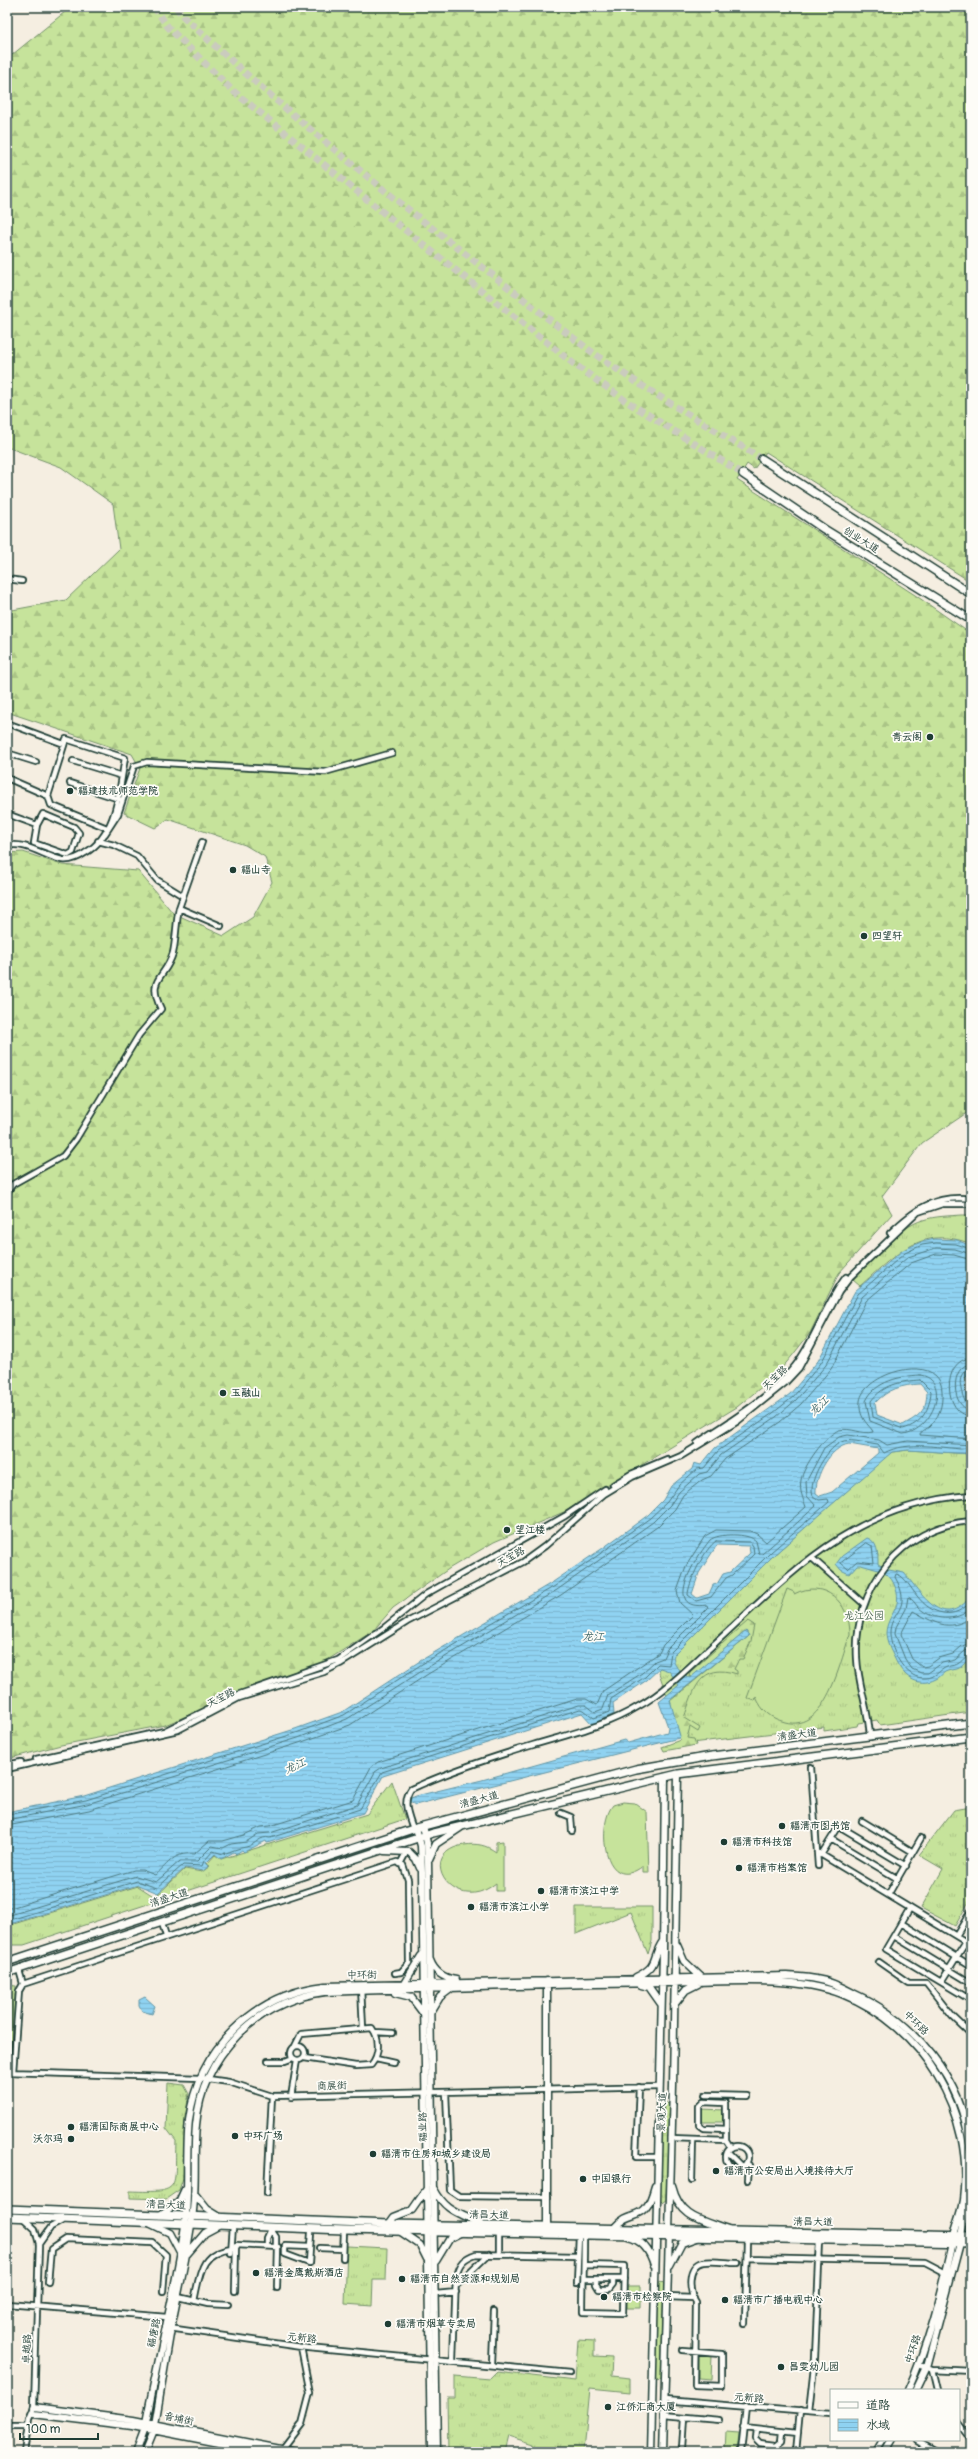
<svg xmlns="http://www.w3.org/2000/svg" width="978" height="2459" viewBox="0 0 978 2459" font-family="Pangolin,'LXGW WenKai TC',sans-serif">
	<defs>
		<pattern id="grass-tufts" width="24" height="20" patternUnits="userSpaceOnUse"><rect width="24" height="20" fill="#c6e39b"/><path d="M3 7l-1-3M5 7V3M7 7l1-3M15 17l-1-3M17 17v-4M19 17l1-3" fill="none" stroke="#aac486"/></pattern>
		<pattern id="forest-firs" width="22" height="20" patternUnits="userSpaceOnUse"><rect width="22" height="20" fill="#c6e39b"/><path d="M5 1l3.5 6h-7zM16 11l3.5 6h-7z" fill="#aac486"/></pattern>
		<pattern id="water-rules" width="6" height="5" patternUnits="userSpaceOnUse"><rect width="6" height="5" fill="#8fd2f1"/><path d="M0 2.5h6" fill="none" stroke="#7bb5cf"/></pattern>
	</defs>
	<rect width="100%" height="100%" fill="#f5eee1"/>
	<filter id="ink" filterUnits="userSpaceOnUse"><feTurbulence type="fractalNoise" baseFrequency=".025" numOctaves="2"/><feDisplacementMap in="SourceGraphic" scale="8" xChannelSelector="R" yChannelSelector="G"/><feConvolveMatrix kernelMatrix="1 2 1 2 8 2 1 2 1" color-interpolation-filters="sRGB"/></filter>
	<g filter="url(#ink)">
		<!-- grass -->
		<path fill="url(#grass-tufts)" stroke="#729068" d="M962 1215H971V1244C922 1224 894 1256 860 1286L853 1280C871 1261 898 1227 923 1220 935 1216 949 1216 962 1215Z
			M908 1450 971 1454V1712L880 1725 877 1720 858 1723 857 1726 824 1731V1727L683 1744 658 1670 774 1555 884 1458 892 1452Z
			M392 1781 405 1819 24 1945H7V1926L138 1886 155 1897 185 1869 202 1872 210 1866 207 1864 215 1855 221 1859 367 1814Z
			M971 1807V1898L955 1926 921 1908 943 1869 919 1855 954 1810Z
			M576 1907H652V1941L648 1954 631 1912 576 1934Z
			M7 1985 16 1986 10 2065H7Z
			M168 2083 184 2085 189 2094 185 2118 183 2178 179 2190 166 2199 130 2198V2191C183 2193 174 2190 176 2141L166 2128Z
			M666 2102 669 2105 666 2200 663 2202 660 2199 663 2104Z
			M347 2246 387 2248 386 2280H373L372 2306 345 2304Z
			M661 2281 664 2284 661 2378 658 2381 656 2378 658 2283Z
			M578 2340 594 2341V2356L612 2357 611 2376 630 2378V2392L590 2388 584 2452H545L532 2449 533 2444 508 2436 504 2452H448L447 2398H455V2376L490 2379 497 2372 575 2381Z"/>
		<!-- forest -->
		<path fill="url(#forest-firs)" stroke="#729068" d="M71 7H971V582L766 452 754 469 747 464 737 480 915 595 971 634V1110L922 1143 882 1196 892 1214 839 1273 810 1333 792 1356 775 1376 737 1407 566 1511 494 1542 450 1568 393 1608 373 1631 318 1666 282 1676 165 1725 61 1745 7 1759V853L23 852 62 865 138 871 173 913 224 936 253 917 272 882 265 857 245 845 168 819 155 828 124 813 140 768 132 754 7 712V611L66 600 119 549 113 504 61 467 7 447V59Z
			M748 1621 754 1625 751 1641 743 1659H739L734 1669 737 1671V1674C700 1662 694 1689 684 1718L700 1728 698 1732 690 1727 687 1738 694 1739 696 1745 664 1751 662 1747 680 1740 670 1701 749 1636 746 1631 695 1676 689 1677 690 1672Z"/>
		<!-- pitch -->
		<path fill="#c6e39b" stroke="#729068" d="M787 1589 794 1592V1594C825 1578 850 1603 850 1634 840 1662 826 1733 785 1722 770 1718 762 1711 756 1697L755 1701 747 1698Z
			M623 1802 635 1803 647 1812 649 1873H643V1866C604 1896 596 1825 613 1805Z
			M503 1841V1891H496V1883C454 1918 413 1853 464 1845 477 1843 486 1845 496 1852V1842Z
			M701 2109 725 2110V2122H701Z
			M627 2286H641V2308H627Z
			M699 2355H712L711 2380 699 2379Z
			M726 2432 739 2433 737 2452H725Z"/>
		<!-- water -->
		<path fill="url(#water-rules)" stroke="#6296a5" fill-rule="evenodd" d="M935 1239 957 1240 971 1246V1372L965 1378V1391L971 1405V1454L908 1450 892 1452 774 1555 674 1655C671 1665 683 1675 690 1678L746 1631 749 1636 670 1700 680 1736 679 1738 415 1805 410 1802 411 1798 416 1796 482 1780 624 1740 628 1743 667 1732 668 1727 659 1702 679 1685 669 1671 660 1668 647 1680 613 1703 614 1714 592 1724 582 1713 383 1776 363 1813 267 1843 266 1841 244 1852 242 1850 236 1854 234 1852 221 1859 215 1854 206 1863 209 1866 203 1871 185 1868 158 1893 138 1885 7 1925V1812L84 1796 295 1729 342 1712 420 1661 553 1582 603 1548 648 1515 663 1500 671 1486 692 1469 694 1463 701 1465 715 1448 790 1394 818 1361 855 1291 903 1250 921 1242ZM920 1384 927 1392C926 1412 920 1415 903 1425L877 1415 875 1403C888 1389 902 1385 920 1384ZM849 1444 878 1449V1453L832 1492 820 1496 816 1493C815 1476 830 1447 849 1444ZM717 1545 749 1546 750 1553 730 1572 723 1574 717 1584 713 1585 709 1594 697 1598 692 1594 699 1573Z
			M867 1538C878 1541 878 1554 878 1564L889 1570 904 1573C921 1592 942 1633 971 1596V1657C966 1661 963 1667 957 1669 953 1670 949 1670 945 1672 942 1674 939 1678 936 1679 917 1689 902 1675 895 1659 891 1651 886 1642 886 1633 887 1613 905 1608 894 1584 889 1571 874 1569 861 1565H857L849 1574 841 1570 836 1564 842 1556Z
			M145 1997 155 2006 152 2014 142 2011 139 2005V2000Z"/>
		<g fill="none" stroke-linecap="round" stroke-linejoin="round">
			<!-- shore -->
			<path stroke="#4c7980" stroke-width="1" d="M971 1358C941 1359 943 1415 971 1416
				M971 1364C949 1365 951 1409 971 1410
				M971 1369C954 1371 961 1394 966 1403L971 1405
				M920 1375C952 1379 933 1431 903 1434L870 1421 866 1401C875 1381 901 1376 920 1375Z
				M920 1380 931 1391C930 1409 922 1424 903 1429L873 1417 871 1401C883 1385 901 1381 920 1380Z
				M716 1541 750 1542 753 1546 754 1554 732 1575 726 1578 711 1597 696 1601 688 1595C688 1583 705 1548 716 1541Z
				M867 1543 872 1546 874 1563 857 1561 848 1569 841 1563Z
				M971 1602C962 1610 955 1615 943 1613 916 1609 910 1576 896 1574L895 1577C914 1611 889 1611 890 1634 891 1652 906 1680 926 1678 935 1678 939 1670 947 1667 951 1665 956 1666 959 1663 964 1660 965 1655 971 1655
				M971 1609C955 1622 934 1621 919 1608 915 1604 913 1599 908 1597L906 1609 896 1627 895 1634 905 1659 912 1669 921 1673H928L942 1663 955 1660 965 1651 971 1649
				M971 1617C949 1634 932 1621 913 1611L901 1634 912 1659 922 1667 928 1666 939 1658 953 1654 962 1646 971 1643
				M7 1815 86 1800 296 1733 344 1715 422 1664 555 1586 650 1518 667 1502 679 1485 697 1469 704 1468 718 1451 773 1413 793 1397 821 1363 858 1294 905 1253 922 1245 936 1243 956 1244 971 1249
				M7 1820 87 1804 298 1738 347 1719 425 1669 557 1590 653 1522 670 1505 679 1492 699 1474 707 1472 721 1455 776 1417 796 1400 826 1365 862 1297 908 1257 936 1248 955 1249 971 1254
				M7 1826 89 1810 299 1743 350 1725 428 1674 561 1595 657 1527 675 1509 683 1495 702 1480 711 1476 725 1459 780 1422 801 1404 831 1369 866 1301 911 1263 936 1254 954 1255 971 1260
				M7 1909 134 1870H142L155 1875C170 1863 173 1852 194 1854L209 1841H223L244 1835 261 1827 270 1826 353 1800 371 1767 378 1762 577 1699H586L597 1705 603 1691 659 1653 663 1645 693 1615 680 1603 677 1591 686 1566 705 1536 716 1530 750 1531 757 1534 766 1542 806 1507C803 1498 799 1491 801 1480 803 1467 825 1435 839 1430 851 1427 862 1435 873 1432 872 1427 858 1420 860 1401 864 1372 941 1351 942 1391 943 1405 939 1418 929 1427 925 1430 921 1431 920 1435L971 1439
				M7 1916 136 1876 156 1882 180 1861H197L212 1846 223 1848 231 1844 246 1842 258 1834 270 1833 357 1805 375 1772 381 1768 579 1705H586L595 1712 603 1709 608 1695 642 1673 655 1661 663 1658 667 1649 708 1608 707 1605C660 1612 697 1556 710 1540 718 1533 749 1533 756 1541L759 1554H762L816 1506 807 1496 806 1482 824 1448 839 1437 848 1435 879 1440 887 1445 908 1441 971 1445
				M7 1921 137 1881 157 1888 183 1865 202 1866 204 1861 213 1851 223 1854C232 1851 238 1848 246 1847 256 1845 260 1835 270 1838L360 1809 382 1772 580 1709 584 1710 594 1718 609 1712 611 1699 645 1677 658 1664 669 1665 671 1652 771 1552 829 1502 828 1499 819 1500 813 1496C807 1481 829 1444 844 1441 853 1439 868 1444 878 1445L884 1453C908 1440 943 1448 971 1450"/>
			<!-- primary-tunnel -->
			<path stroke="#cacbbe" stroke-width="7" stroke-dasharray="7 3.5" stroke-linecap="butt" d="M154 7 168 27 232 90 390 218 574 364 626 401 743 474
				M176 7 183 16C275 103 372 182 472 259 511 289 549 320 588 349 643 389 704 423 762 459"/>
			<!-- street casing -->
			<g stroke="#1f3d34" stroke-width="8">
				<path id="street" d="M7 579 22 581
					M7 723 64 744
					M7 753 36 762
					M73 761 122 776
					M7 778 48 796 51 805 107 828
					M70 783 119 799
					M7 814 37 825
					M43 814 74 827 79 833 73 852 68 855 34 843 37 825Z
					M105 834 118 814 134 766 147 762 325 772 392 753
					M98 841 114 845 137 856 157 880 183 896
					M202 842 179 908 221 926
					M7 846C25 841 44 856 62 860 70 861 78 858 85 853 117 835 119 791 125 758L66 739 48 796
					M7 1192 13 1184 63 1156 76 1139 139 1035 161 1009C146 977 165 980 173 953 176 940 176 922 179 908
					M890 1233C914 1210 935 1194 971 1199
					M697 1443C730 1421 770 1398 795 1366 816 1339 825 1304 846 1277
					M613 1485 631 1474 667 1459
					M812 1558 864 1604
					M870 1737C869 1710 858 1685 857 1658 853 1589 901 1526 971 1521
					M36 1759 164 1731 237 1695 338 1660 385 1627 426 1594 565 1516 605 1489
					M7 1765 21 1762
					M811 1767 818 1866
					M7 1769 178 1730 239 1698 324 1672 340 1664 407 1622 523 1562 545 1546 604 1494 632 1477 681 1456 738 1421 785 1383 799 1368 839 1292 851 1276 918 1212 942 1204H971
					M561 1813 571 1817 572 1831
					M862 1821 913 1852
					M413 1829C408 1814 402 1802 411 1789 450 1771 493 1757 533 1745 570 1734 606 1726 639 1706 666 1691 689 1667 712 1646 793 1571 854 1504 971 1495
					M831 1839 898 1879
					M817 1852 971 1945
					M821 1855 839 1826 906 1866
					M400 1864 407 1851
					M888 1895 921 1838
					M910 1908 886 1949 971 2000
					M162 1923 166 1936
					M901 1923 971 1966
					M894 1936 971 1983
					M956 1936 971 1911
					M879 1962 909 1983H926L952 2016 971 2034
					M19 1970 23 1984
					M941 1982 966 1942
					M361 1988 363 2028
					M375 2032 393 2033
					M291 2053a7 7 0 1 1 14 0a7 7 0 1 1-14 0Z
					M295 2046 301 2034 372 2028C380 2039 380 2054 371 2065L356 2066 304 2058
					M376 2059 394 2063
					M268 2061H285L293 2058
					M7 2072 201 2078 229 2082 272 2096 660 2087
					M13 2072 19 1991 23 1984 397 1862 403 1865 408 1880 409 1963 401 1972 395 1973
					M639 2087 636 2157H658
					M446 2092 450 2190 459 2196 548 2197
					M705 2095 748 2096
					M291 2097 297 2060
					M726 2129 703 2128 699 2125V2106L703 2102 726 2103V2140L731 2148
					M671 2138 726 2140
					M726 2157a11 11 0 1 1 22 0a11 11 0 1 1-22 0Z
					M728 2152 742 2166
					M746 2163 749 2165 748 2180
					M692 2180 693 2139
					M267 2193 272 2096
					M22 2217 35 2229 39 2244 34 2407 29 2419 24 2452
					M272 2231 276 2237V2246
					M39 2244 51 2227 64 2220
					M267 2246V2238L272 2227
					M310 2247 285 2246V2254L309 2263 311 2233
					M319 2248 343 2249
					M231 2253 233 2226
					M499 2254V2232
					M343 2258 344 2230
					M747 2258 925 2262 946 2273
					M584 2265 624 2266 623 2313 583 2312C583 2288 584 2263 584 2239
					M584 2279H624
					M596 2279V2284L599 2289H609L613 2284V2279
					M48 2282 51 2249 66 2239 153 2243 166 2255 163 2291
					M577 2283 579 2234
					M456 2286 489 2254
					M235 2291 236 2245 278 2247 277 2288
					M436 2294 456 2292
					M178 2297 208 2304 228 2305
					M667 2297 694 2298
					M194 2301C200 2274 200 2252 232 2248
					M7 2304 167 2317
					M745 2323 747 2239
					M169 2328 308 2348 570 2373
					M683 2350 722 2353V2386L695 2385 696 2302C689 2292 686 2265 703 2262 713 2260 727 2263 738 2263
					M453 2360 456 2276C459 2263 464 2258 476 2254L578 2256
					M492 2364 494 2311
					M919 2365 932 2369 971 2371
					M932 2369 937 2390
					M665 2400 831 2414
					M809 2412 815 2358 820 2240
					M664 2415 719 2420
					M959 2423 971 2438
					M7 2426H28
					M743 2427 798 2433
					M756 2429 755 2438 760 2443 776 2445 781 2441 782 2432
					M917 2440 938 2452
					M283 2449 302 2424 310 2393 301 2347
					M682 2449 684 2417
					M741 2452 746 2406
					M796 2452 800 2411"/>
			</g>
			<!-- secondary casing -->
			<g stroke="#1f3d34" stroke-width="9">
				<path id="secondary" d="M423 1826 427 1843 428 1862 437 2452
					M416 1828 421 1846 422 1873 431 2452
					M384 1851 409 1852 416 1859 420 1868
					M429 1859 436 1844 460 1828
					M677 1945 684 1961 701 1977
					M430 1960C434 1971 443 1978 456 1980
					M636 1977C660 1966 651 1958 663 1941
					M547 1981V2225
					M403 1985 421 1956
					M641 1985 649 1987 661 2004
					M395 1993 411 1997 423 2013
					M674 2005 686 1990 698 1984
					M431 2012 440 1997 452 1988
					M672 2186C680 2218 700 2220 728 2230
					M434 2189C446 2212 459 2213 481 2224
					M194 2193 207 2209 220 2217
					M160 2215 179 2202 185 2189
					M149 2223 170 2233 180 2252
					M389 2224 394 2217 412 2210 426 2190
					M614 2228C634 2205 644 2227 655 2186
					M401 2232 420 2245 427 2259
					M628 2237C643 2240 650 2251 654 2265
					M187 2254 205 2233 218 2226
					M436 2261 450 2238 460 2233
					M670 2266 682 2243 696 2238
					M908 2390C929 2344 942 2292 953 2242
					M916 2390 927 2367 960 2243
					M34 2407 133 2420 296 2452
					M33 2414 132 2426 265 2452
					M136 2452 145 2428C157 2363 174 2298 184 2232 190 2195 185 2157 189 2120 198 2050 254 1994 325 1986L786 1976C796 1977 807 1977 816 1979 829 1981 842 1987 853 1993 915 2021 963 2079 970 2148 973 2178 968 2206 961 2235
					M145 2452 154 2430C160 2397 165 2363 171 2329 178 2292 187 2256 192 2218 197 2188 193 2156 196 2125 202 2055 257 2001 325 1992 439 1988 554 1984 668 1983 720 1982 794 1975 842 1994 923 2026 975 2112 964 2200 962 2212 957 2224 954 2235
					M651 2452 663 1951 665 1777
					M663 2452 673 2086 678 1774
					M876 2452 883 2440
					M885 2452 892 2440"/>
			</g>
			<!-- primary casing -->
			<g stroke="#1f3d34" stroke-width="10">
				<path id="primary" d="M762 459 971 594
					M743 474 824 529 971 620
					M7 1962 416 1828 636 1769 712 1756 971 1723
					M7 1973 433 1833 678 1774 971 1737
					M7 2209 389 2224 971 2236
					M7 2217 344 2230 971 2243"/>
			</g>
			<!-- street -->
			<use href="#street" stroke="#fdfcf7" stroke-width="4.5"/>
			<!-- secondary -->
			<use href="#secondary" stroke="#fdfcf7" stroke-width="6"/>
			<!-- primary -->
			<use href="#primary" stroke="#fdfcf7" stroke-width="7"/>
		</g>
	</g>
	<!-- markers -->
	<g fill="#1f3d34" stroke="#fdfcf7" stroke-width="1.5">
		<circle cx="930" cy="737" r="4"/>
		<circle cx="70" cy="791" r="4"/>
		<circle cx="233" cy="870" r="4"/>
		<circle cx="864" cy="936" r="4"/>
		<circle cx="223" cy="1393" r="4"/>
		<circle cx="507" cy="1530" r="4"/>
		<circle cx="782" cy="1826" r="4"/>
		<circle cx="724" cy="1842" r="4"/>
		<circle cx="739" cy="1868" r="4"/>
		<circle cx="541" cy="1891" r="4"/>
		<circle cx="471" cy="1907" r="4"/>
		<circle cx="71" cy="2127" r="4"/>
		<circle cx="235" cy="2136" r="4"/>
		<circle cx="71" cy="2139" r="4"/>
		<circle cx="373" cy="2154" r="4"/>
		<circle cx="716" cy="2171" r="4"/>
		<circle cx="583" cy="2179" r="4"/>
		<circle cx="256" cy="2273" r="4"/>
		<circle cx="402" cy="2279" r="4"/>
		<circle cx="604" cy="2297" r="4"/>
		<circle cx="725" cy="2300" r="4"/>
		<circle cx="388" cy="2324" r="4"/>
		<circle cx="781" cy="2367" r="4"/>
		<circle cx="608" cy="2407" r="4"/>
	</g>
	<g text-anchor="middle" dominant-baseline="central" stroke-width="3.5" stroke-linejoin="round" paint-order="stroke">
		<!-- street labels -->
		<g font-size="10" fill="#1f3d34" stroke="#fdfcf7">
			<text transform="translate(861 540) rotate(32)">创业大道</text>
			<text transform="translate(775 1378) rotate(-43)">天宝路</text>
			<text transform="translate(511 1557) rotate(-29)">天宝路</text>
			<text transform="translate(221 1698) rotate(-27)">天宝路</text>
			<text transform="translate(797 1735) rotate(-7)">清盛大道</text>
			<text transform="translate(479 1800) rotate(-15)">清盛大道</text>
			<text transform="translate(169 1898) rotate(-18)">清盛大道</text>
			<text transform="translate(362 1975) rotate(-1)">中环街</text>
			<text transform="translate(916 2023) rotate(44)">中环路</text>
			<text transform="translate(332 2086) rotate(-2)">商展街</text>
			<text transform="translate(662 2112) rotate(-87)">景观大道</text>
			<text transform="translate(423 2127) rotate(-91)">福业路</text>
			<text transform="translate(166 2205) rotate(2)">清昌大道</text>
			<text transform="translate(489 2215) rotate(1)">清昌大道</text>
			<text transform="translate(813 2222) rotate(1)">清昌大道</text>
			<text transform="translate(154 2333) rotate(-78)">福唐路</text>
			<text transform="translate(302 2338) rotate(7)">元新路</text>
			<text transform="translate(27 2349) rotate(-88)">卓越路</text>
			<text transform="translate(913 2349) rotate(-72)">中环路</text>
			<text transform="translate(749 2398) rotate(5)">元新路</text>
			<text transform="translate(179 2419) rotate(11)">音埔街</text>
		</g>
		<!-- poi labels -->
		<g font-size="10" font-weight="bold" fill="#1f3d34" stroke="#fdfcf7" text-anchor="start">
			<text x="922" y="737" text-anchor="end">青云阁</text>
			<text x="78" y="791">福建技术师范学院</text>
			<text x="241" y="870">福山寺</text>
			<text x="872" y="936">四望轩</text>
			<text x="231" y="1393">玉融山</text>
			<text x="515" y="1530">望江楼</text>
			<text x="790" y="1826">福清市图书馆</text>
			<text x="732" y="1842">福清市科技馆</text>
			<text x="747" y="1868">福清市档案馆</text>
			<text x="549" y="1891">福清市滨江中学</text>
			<text x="479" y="1907">福清市滨江小学</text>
			<text x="79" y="2127">福清国际商展中心</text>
			<text x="243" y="2136">中环广场</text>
			<text x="63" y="2139" text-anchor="end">沃尔玛</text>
			<text x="381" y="2154">福清市住房和城乡建设局</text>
			<text x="724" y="2171">福清市公安局出入境接待大厅</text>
			<text x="591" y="2179">中国银行</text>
			<text x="264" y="2273">福清金鹰戴斯酒店</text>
			<text x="410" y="2279">福清市自然资源和规划局</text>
			<text x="612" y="2297">福清市检察院</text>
			<text x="733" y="2300">福清市广播电视中心</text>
			<text x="396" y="2324">福清市烟草专卖局</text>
			<text x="789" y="2367">昌雯幼儿园</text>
			<text x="616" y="2407">江侨汇商大厦</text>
		</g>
		<!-- park labels -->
		<g font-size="10" fill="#405e49" stroke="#fdfcf7">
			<text x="864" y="1616">龙江公园</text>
		</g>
		<!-- water labels -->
		<g font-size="11" font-style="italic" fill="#3b6263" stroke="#fdfcf7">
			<text transform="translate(819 1406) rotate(-44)">龙江</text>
			<text x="593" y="1636">龙江</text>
			<text transform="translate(295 1766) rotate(-25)">龙江</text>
		</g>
	</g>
	<!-- margin -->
	<rect width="978" height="2459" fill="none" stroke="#fdfcf7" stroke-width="24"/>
	<rect x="12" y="12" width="954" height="2435" fill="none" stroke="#1f3d34" stroke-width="1.5" filter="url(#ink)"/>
	<!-- legend -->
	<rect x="830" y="2389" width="130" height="52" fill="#fdfcf7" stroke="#a4b0a9"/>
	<rect x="838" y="2402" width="20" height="6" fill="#fdfcf7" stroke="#a4b0a9"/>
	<text x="866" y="2409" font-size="12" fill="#1f3d34">道路</text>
	<rect x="838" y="2419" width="20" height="12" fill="url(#water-rules)" stroke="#a4b0a9"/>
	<text x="866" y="2429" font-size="12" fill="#1f3d34">水域</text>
	<!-- scale -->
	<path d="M20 2433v6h78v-6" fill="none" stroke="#1f3d34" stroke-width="2"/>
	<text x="26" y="2433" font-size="12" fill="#1f3d34" stroke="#fdfcf7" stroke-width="3" paint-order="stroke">100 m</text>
</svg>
